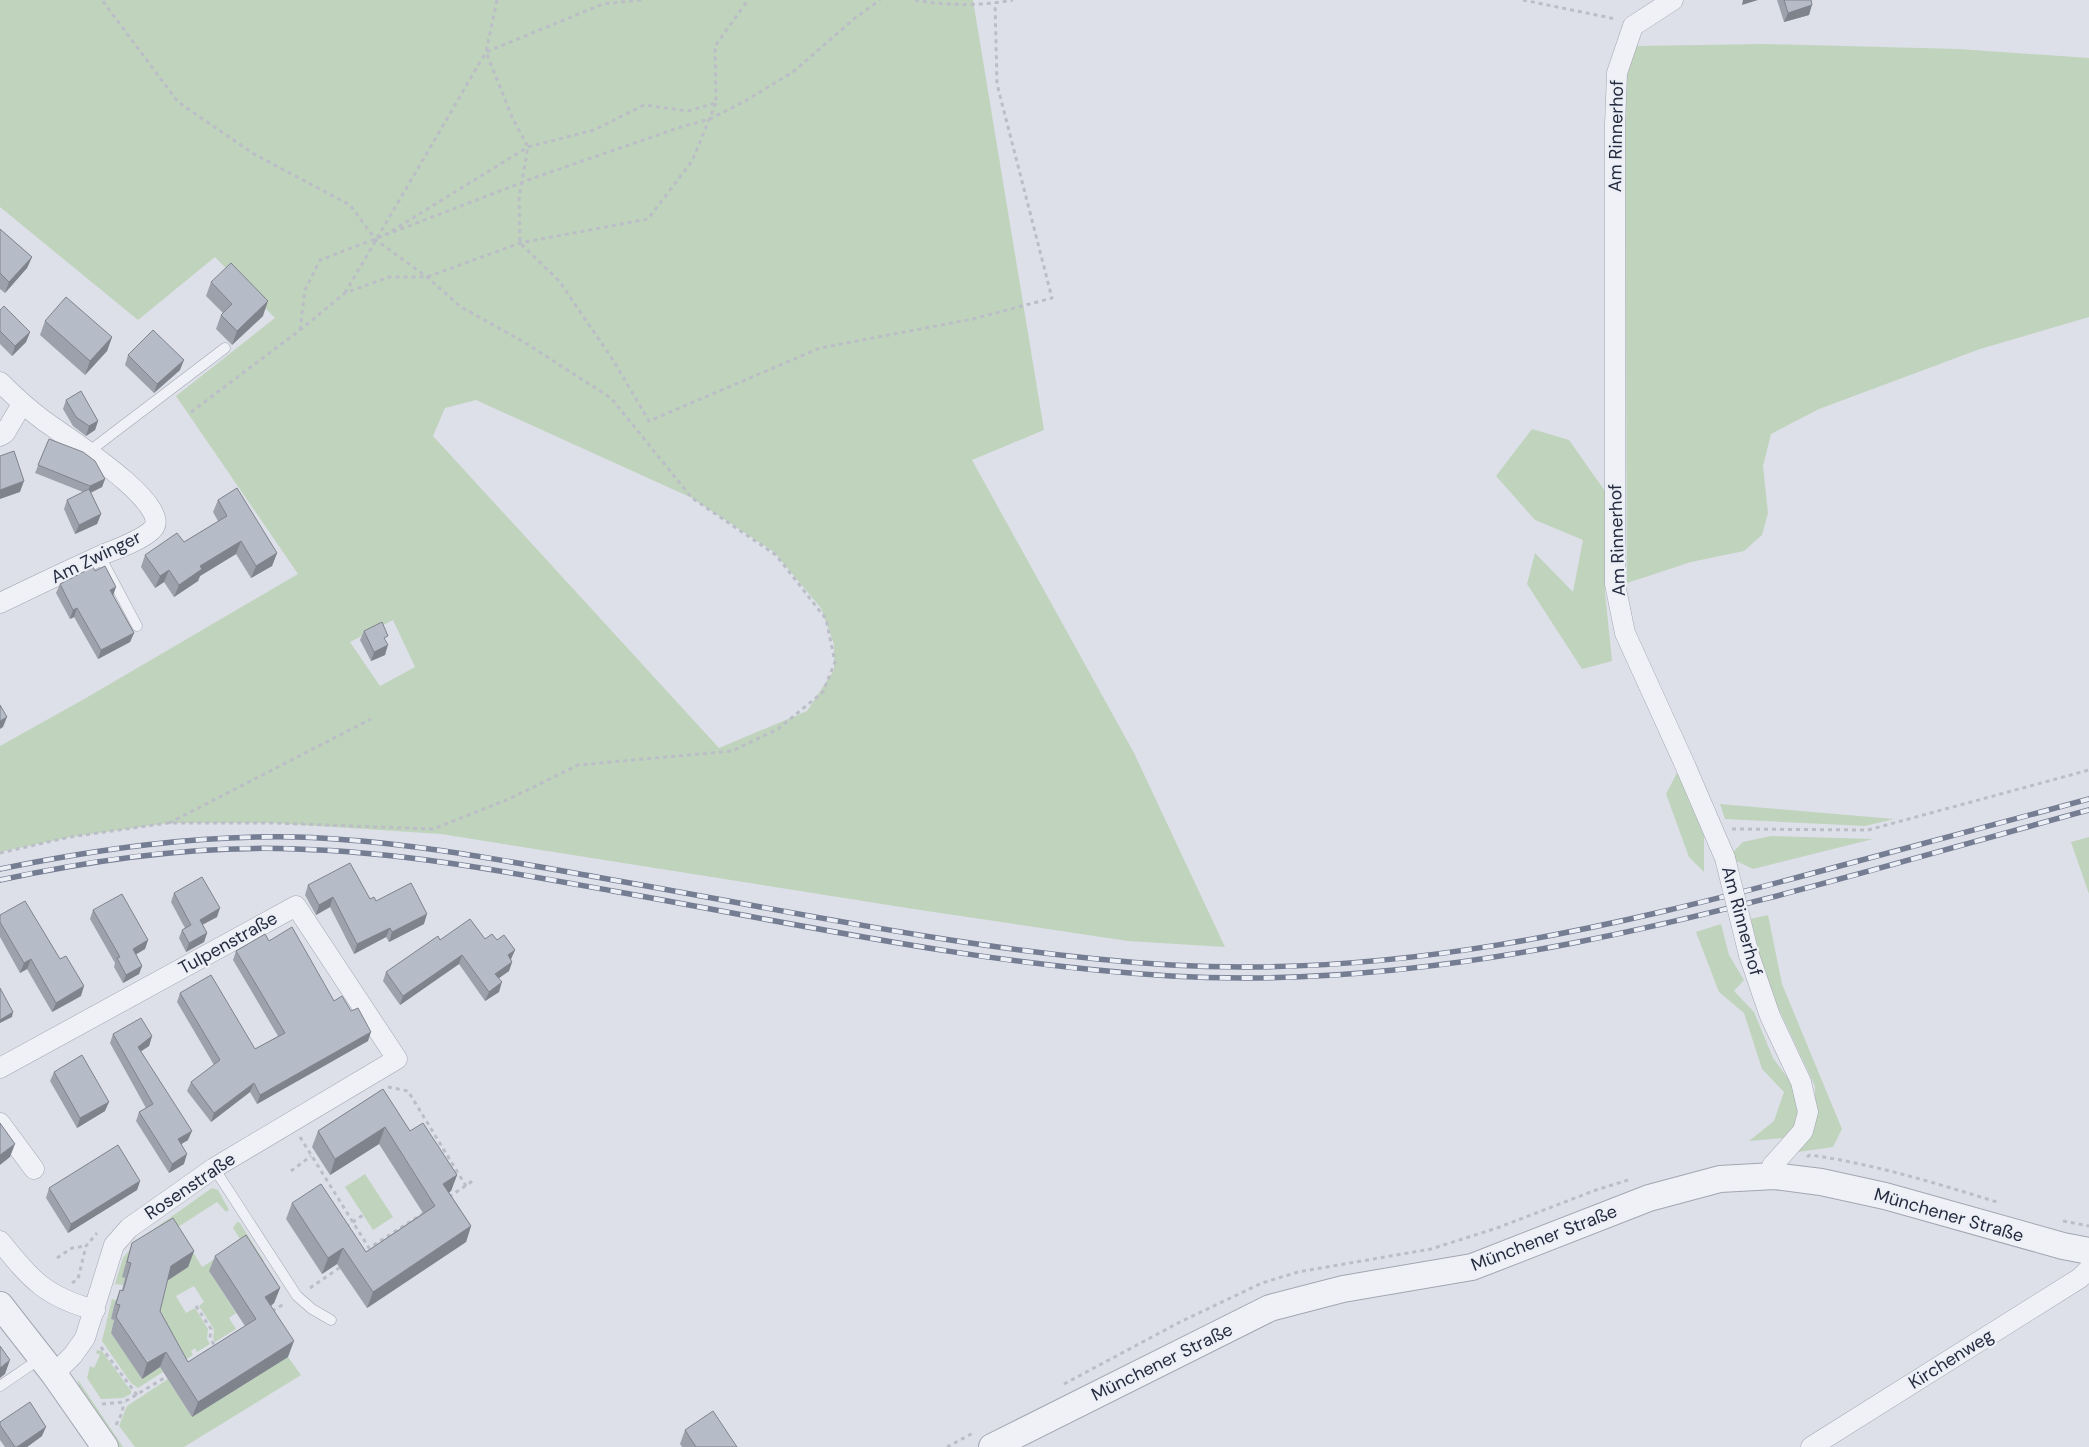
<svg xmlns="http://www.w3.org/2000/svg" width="2089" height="1447" viewBox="0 0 2089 1447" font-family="'DM Sans',sans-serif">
	<rect width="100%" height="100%" fill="#dde0e8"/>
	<!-- green -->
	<path fill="#c0d3bd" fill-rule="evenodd" d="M0 0H973L1044 430 972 460 1134 753 1225 947 1128 941 920 910 441 834 273 823H168L70 837 0 852V746L86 698 298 574 176 396 275 318 215 257 138 320 0 207ZM476 400 692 498 774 552 821 608 834 644V670L807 711 719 748 433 436 445 408ZM393 620 415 667 380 686 350 642Z
		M1764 44 1958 49 2089 58V317L1980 349 1819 409 1771 434 1763 466 1768 513 1762 535 1744 551 1691 562 1627 583 1625 78 1637 46Z
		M1532 429 1569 440 1607 494 1605 592 1612 661 1582 669 1527 584 1535 553 1573 592 1583 540 1535 520 1496 476Z
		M1679 769 1704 836V872L1689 857 1666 794Z
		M1720 804 1894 819 1865 826 1725 819Z
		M1771 836 1873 839 1753 869 1728 857 1743 842Z
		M2089 837V894L2071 842Z
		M1768 915 1782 984 1842 1129 1833 1147 1791 1153 1815 1121V1086L1753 954 1746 920Z
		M1721 924 1729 955 1744 980 1734 991 1754 1012 1773 1058 1800 1095 1796 1124 1783 1138 1749 1141 1774 1121 1784 1092 1762 1069 1744 1013 1719 992 1696 932Z
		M365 1174 393 1217 373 1230 345 1187Z
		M212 1188 218 1190 229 1210 226 1212 217 1202 178 1227 202 1267 242 1242 233 1228 237 1222 240 1223 264 1261 252 1268 209 1271 236 1313 229 1318 236 1329 215 1342 213 1338 214 1329 199 1306 204 1302 194 1286 176 1296 186 1313 195 1308 208 1329 207 1339 210 1344 197 1352 195 1348 191 1351 193 1355 180 1363 156 1331 163 1289 122 1277 125 1278 123 1285 115 1284 123 1258 137 1241Z
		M112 1299 119 1301 114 1306 111 1319 114 1320 111 1333 142 1378 160 1367 163 1372 138 1388 131 1383 102 1341Z
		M97 1350 102 1351 131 1391V1394L123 1398 101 1399 87 1378 90 1366 94 1368 100 1355 96 1353Z
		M288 1357 301 1375 184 1447H135L119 1426 127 1406 168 1379 192 1417Z
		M78 1380 123 1447H116L79 1390Z"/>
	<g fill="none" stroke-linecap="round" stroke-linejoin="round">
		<!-- service casing -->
		<g stroke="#a2a6b2" stroke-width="11">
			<path id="service" d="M87 453 225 348
				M100 556 137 626
				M214 1168 297 1296 312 1309 331 1320
				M0 1386 41 1358"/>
		</g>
		<!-- minor casing -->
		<g stroke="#a2a6b2" stroke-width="21">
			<path id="minor" d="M1673 0 1633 26 1617 73 1615 125V584L1625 633 1685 765 1725 858
				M0 382C14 396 27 408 43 420 60 433 177 506 152 530 140 541 119 548 104 554 69 570 35 586 0 603
				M0 436 5 433 22 404
				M1749 955 1770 1016 1801 1082 1808 1112 1803 1131 1772 1166 1774 1176
				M0 1068 296 906 397 1059 214 1168 129 1228 114 1245 85 1338 73 1355 54 1374
				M0 1123 34 1169
				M0 1241C31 1280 46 1297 95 1310
				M1811 1447 2080 1278 2089 1269"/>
		</g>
		<!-- tertiary casing -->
		<g stroke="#a2a6b2" stroke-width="28">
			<path id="tertiary" d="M0 1305 54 1374 105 1447
				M992 1447 1270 1308 1343 1289 1472 1267 1649 1198 1720 1179 1774 1176 1821 1182 1885 1196 2063 1246 2089 1251"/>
		</g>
		<!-- path -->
		<path stroke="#bbbec7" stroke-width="3" stroke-dasharray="4 4" stroke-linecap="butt" d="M497 0 486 52 512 117 528 147 519 198 520 243 559 281 613 360 649 421 820 348 973 319 1052 298 997 84 995 3
			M915 0C947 6 982 6 1013 0
			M1523 0 1616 19
			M385 235 528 147 594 130 644 105 688 111 716 103 715 46 748 0
			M345 293 486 52 603 4 641 0
			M300 330 305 290 320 260 539 176 681 127 710 119 745 101 793 72 855 18 880 0
			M191 412 300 330 345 293 389 277H427L520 243 648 219 692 161 716 103
			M169 823 371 719
			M1732 829 1868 830 2089 770
			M0 853 70 837 168 823H273L433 829 509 799 578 765 732 751 778 729 823 692 835 662 826 619 776 555 692 498 611 398 524 342 461 307 427 277 376 240 350 205 254 154 178 102 102 0
			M388 1087 408 1091 466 1186
			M300 1137 369 1248 427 1211
			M1807 1157 1810 1155C1874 1164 1935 1183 1997 1202
			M291 1171 311 1156
			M449 1197 474 1180
			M2063 1221 2089 1226
			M346 1227 363 1215
			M57 1258 72 1248 86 1246
			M72 1283 78 1279 86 1246 97 1233
			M310 1288 342 1266
			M196 1306 211 1329 210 1338 215 1346
			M272 1311 286 1303
			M101 1347 137 1395
			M1064 1384 1180 1322 1262 1283 1298 1272 1431 1249 1497 1228 1596 1190 1628 1180
			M102 1404 124 1402 166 1377
			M116 1425 122 1413 124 1402
			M947 1447 975 1432"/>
		<!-- service -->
		<use href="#service" stroke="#f0f1f6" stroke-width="10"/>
		<!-- minor -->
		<use href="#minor" stroke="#f0f1f6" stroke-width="20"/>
		<!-- tertiary -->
		<use href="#tertiary" stroke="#f0f1f6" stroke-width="26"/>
		<!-- rail casing -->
		<g stroke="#757d93" stroke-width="5.5">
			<path id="rail" d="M0 869C98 849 196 835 296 837 399 840 501 860 602 878 790 911 979 953 1171 965 1395 978 1607 929 1821 871 1911 847 2000 823 2089 799
				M0 880C97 859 196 845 296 849 403 852 508 872 613 891 797 924 983 965 1171 976 1484 994 1790 891 2089 810"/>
		</g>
		<!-- rail -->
		<use href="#rail" stroke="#eceff6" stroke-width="4" stroke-dasharray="11" stroke-linecap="butt"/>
		<!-- minor-bridge casing -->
		<g stroke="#a2a6b2" stroke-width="21" stroke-linecap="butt">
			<path id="minor-bridge" d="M1725 858 1749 955"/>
		</g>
		<!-- minor-bridge -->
		<use href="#minor-bridge" stroke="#f0f1f6" stroke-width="20"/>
	</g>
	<!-- wall -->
	<path fill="#9da1ac" d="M1777 0H1811L1809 15 1784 22Z
		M0 229 32 257 27 268 5 293 0 289Z
		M211 282 263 316 232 345 216 329 221 315 223 313 206 296Z
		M0 310 30 332 26 342 12 356 0 344Z
		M45 321 112 337 107 351 85 375 40 335Z
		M128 355 180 370 154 393 125 365Z
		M66 400 98 421 95 430 86 436 73 426 63 409Z
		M49 439 105 479 102 487 91 493 101 514 97 524 75 534 64 509 67 500 83 492 35 473Z
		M218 500 277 553 272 566 251 578 236 554 200 576 198 581 174 597 164 582 155 588 141 567 145 555 184 542 218 521 213 512Z
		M95 571 113 595 134 633 130 642 98 659 74 617 70 619 56 593 60 584Z
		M364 631 386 641 385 655 371 661 360 640Z
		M308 885 376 901 424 924 389 942 386 937 354 954 330 907 316 915 305 895Z
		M174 893 217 917 202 925 207 933 204 942 186 952 179 938 182 930 185 928 171 902Z
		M93 910 148 940 145 949 136 954 142 966 139 974 123 983 114 967 115 963 90 919Z
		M0 915 81 996 52 1012 27 969 20 973 0 937Z
		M485 939 497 940 515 950 511 959 512 962 509 971 499 978V992L485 1001 459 964 400 1005 383 981 386 972 440 940Z
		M269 941 334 1001 368 1041 257 1104 250 1092 211 1122 187 1091 191 1082 214 1065 177 1002 180 993 255 1049 278 1036 233 960 236 951Z
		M113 1034 152 1036 149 1046 141 1051 188 1140 181 1144 184 1164 169 1173 136 1121 139 1112 146 1108 110 1043Z
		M54 1072 105 1111 77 1128 50 1081Z
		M383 1089 410 1131 457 1175 451 1191 449 1192 471 1226 466 1242 367 1308 337 1264 322 1274 286 1219 292 1203 366 1252 423 1213 379 1144 330 1175 312 1147 318 1131Z
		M140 1181 137 1190 68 1233 46 1198 49 1188Z
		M132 1243 194 1251 188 1267 167 1281 160 1311 188 1362 245 1326 209 1271 215 1256 280 1288 274 1303 271 1306 288 1357 192 1417 160 1367 142 1379 111 1333 114 1320 111 1319 114 1306 120 1290H122L125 1278 122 1277 127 1259Z
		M0 1422 42 1436 27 1447H5L0 1440Z
		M685 1430 737 1447H682L680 1444Z"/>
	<!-- shaded-wall -->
	<path fill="#7f838c" d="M1743 0H1758L1742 5Z
		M1812 5 1809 15 1784 22 1788 13Z
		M32 257 27 268 5 293 9 282Z
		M268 301 263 316 232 345 237 331Z
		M30 332 26 342 12 356 15 346Z
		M112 337 107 351 85 375 90 361Z
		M184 360 180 370 154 393 157 384Z
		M98 421 95 430 86 436 89 426Z
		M105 479 102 487 87 494 90 486Z
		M24 481 20 492 0 499V490Z
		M101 514 97 524 75 534 79 525Z
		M241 541 236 554 200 576 198 581 174 597 179 585 200 566Z
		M277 553 272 566 251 578 256 566Z
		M169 570 164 582 155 588 160 576Z
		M116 587 113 596 110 590Z
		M77 608 74 617 70 619 73 610Z
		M134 633 130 642 98 659 101 650Z
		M388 645 385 655 371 661 374 652Z
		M7 717 3 727 0 729V721Z
		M333 897 330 907 316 915 319 905Z
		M220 908 217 917 196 928 200 920Z
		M427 914 424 924 389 942 392 932Z
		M390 928 386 937 354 954 357 944Z
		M207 933 204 942 186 952 189 943Z
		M148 940 145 949 130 958 133 949Z
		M515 950 511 959 504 964 508 955Z
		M462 955 459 964 400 1005 403 996Z
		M31 959 27 969 20 973 24 963Z
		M512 962 509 971 492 983 495 974Z
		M142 966 139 974 123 983 126 975Z
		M502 982 499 992 485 1001 489 992Z
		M84 986 81 996 52 1012 56 1003Z
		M13 1012 12 1017 0 1023V1020Z
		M371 1032 368 1041 257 1104 260 1095Z
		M152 1036 149 1046 134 1056 138 1047Z
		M254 1083 250 1092 211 1122 214 1113Z
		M109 1102 105 1111 77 1128 80 1118Z
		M385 1127 379 1144 330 1175 335 1159Z
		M192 1131 188 1140 175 1148 178 1139Z
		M15 1144 10 1157 0 1165V1155Z
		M187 1154 184 1164 169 1173 172 1164Z
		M457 1175 451 1191 437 1200 443 1184Z
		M140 1181 137 1190 68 1233 71 1224Z
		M471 1226 466 1242 367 1308 373 1292Z
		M343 1248 337 1264 322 1274 328 1258Z
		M194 1251 188 1267 165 1282 171 1266Z
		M280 1288 274 1303 260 1313 265 1297Z
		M294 1341 288 1357 192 1417 198 1402Z
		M166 1352 160 1367 142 1379 147 1363Z
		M10 1360 5 1374 0 1378V1368Z
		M46 1427 42 1436 27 1447H17Z"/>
	<!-- building -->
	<path fill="#b6bbc8" stroke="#7f838c" d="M1784 0H1811L1812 5 1788 13Z
		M0 229 32 257 9 282 0 273Z
		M231 263 268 301 237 331 221 315 232 304 211 282Z
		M66 297 112 337 90 361 45 321Z
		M4 306 30 332 15 346 0 331V310Z
		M153 330 184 360 157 384 128 355Z
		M81 391 98 421 89 426 76 417 66 400Z
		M49 439 83 452 95 461 105 479 90 486 38 465Z
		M14 451 24 481 0 490V456Z
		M237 488 277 553 256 566 241 541 200 566 202 569 179 585 169 570 160 576 145 555 177 533 184 542 227 516 218 500Z
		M89 489 101 514 79 525 67 500Z
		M105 566 116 587 110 590 134 633 101 650 77 608 73 610 60 584 93 567 95 571Z
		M382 622 388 636 384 638 388 645 374 652 364 631Z
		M0 705 7 717 0 721Z
		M350 863 370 899 374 897 376 901 411 883 427 914 392 932 390 928 357 944 333 897 319 905 308 885Z
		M202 877 220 908 200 920 207 933 189 943 182 930 191 925 174 893Z
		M122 894 148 940 133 949 142 966 126 975 117 958 120 957 93 910Z
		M25 901 60 959 66 956 84 986 56 1003 31 959 24 963 0 922V915Z
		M470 919 485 939 492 934 497 940 504 935 515 950 508 955 512 962 495 974 502 982 489 992 462 955 403 996 386 972 438 936 440 940Z
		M292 927 334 1001 342 996 351 1011 358 1008 371 1032 260 1095 254 1083 214 1113 191 1082 220 1060 180 993 211 975 255 1049 285 1033 236 951 265 934 269 941Z
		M0 988 13 1012 0 1020Z
		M141 1018 152 1036 138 1047 192 1131 178 1139 187 1154 172 1164 139 1112 153 1104 113 1034Z
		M82 1055 109 1102 80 1118 54 1072Z
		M383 1089 410 1131 423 1123 457 1175 443 1184 471 1226 373 1292 343 1248 328 1258 292 1203 321 1184 366 1252 435 1206 385 1127 335 1159 318 1131Z
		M0 1123 15 1144 0 1155Z
		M118 1145 140 1181 71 1224 49 1188Z
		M173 1218 194 1251 171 1266 160 1311 188 1362 256 1319 215 1256 246 1235 280 1288 265 1297 294 1341 198 1402 166 1352 147 1363 116 1317 120 1305 116 1304 120 1290 123 1291 131 1263 127 1262 132 1243Z
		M0 1346 10 1360 0 1368Z
		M30 1402 46 1427 17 1447H15L0 1425V1422Z
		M713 1411 737 1447H696L685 1430Z"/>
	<g text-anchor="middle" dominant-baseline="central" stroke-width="4.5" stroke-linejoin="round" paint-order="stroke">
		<!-- street labels -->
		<g font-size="18" fill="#252c40" stroke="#eceff6">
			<text transform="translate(1616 136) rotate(-89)">Am Rinnerhof</text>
			<text transform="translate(1617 540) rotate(-92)">Am Rinnerhof</text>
			<text transform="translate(96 557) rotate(-26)">Am Zwinger</text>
			<text transform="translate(1742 921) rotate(75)">Am Rinnerhof</text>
			<text transform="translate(228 943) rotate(-29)">Tulpenstraße</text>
			<text transform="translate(190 1186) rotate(-34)">Rosenstraße</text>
			<text transform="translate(1949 1215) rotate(16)">Münchener Straße</text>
			<text transform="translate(1544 1238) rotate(-21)">Münchener Straße</text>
			<text transform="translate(1951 1359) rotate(-32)">Kirchenweg</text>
			<text transform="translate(1162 1362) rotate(-26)">Münchener Straße</text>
		</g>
	</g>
</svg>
